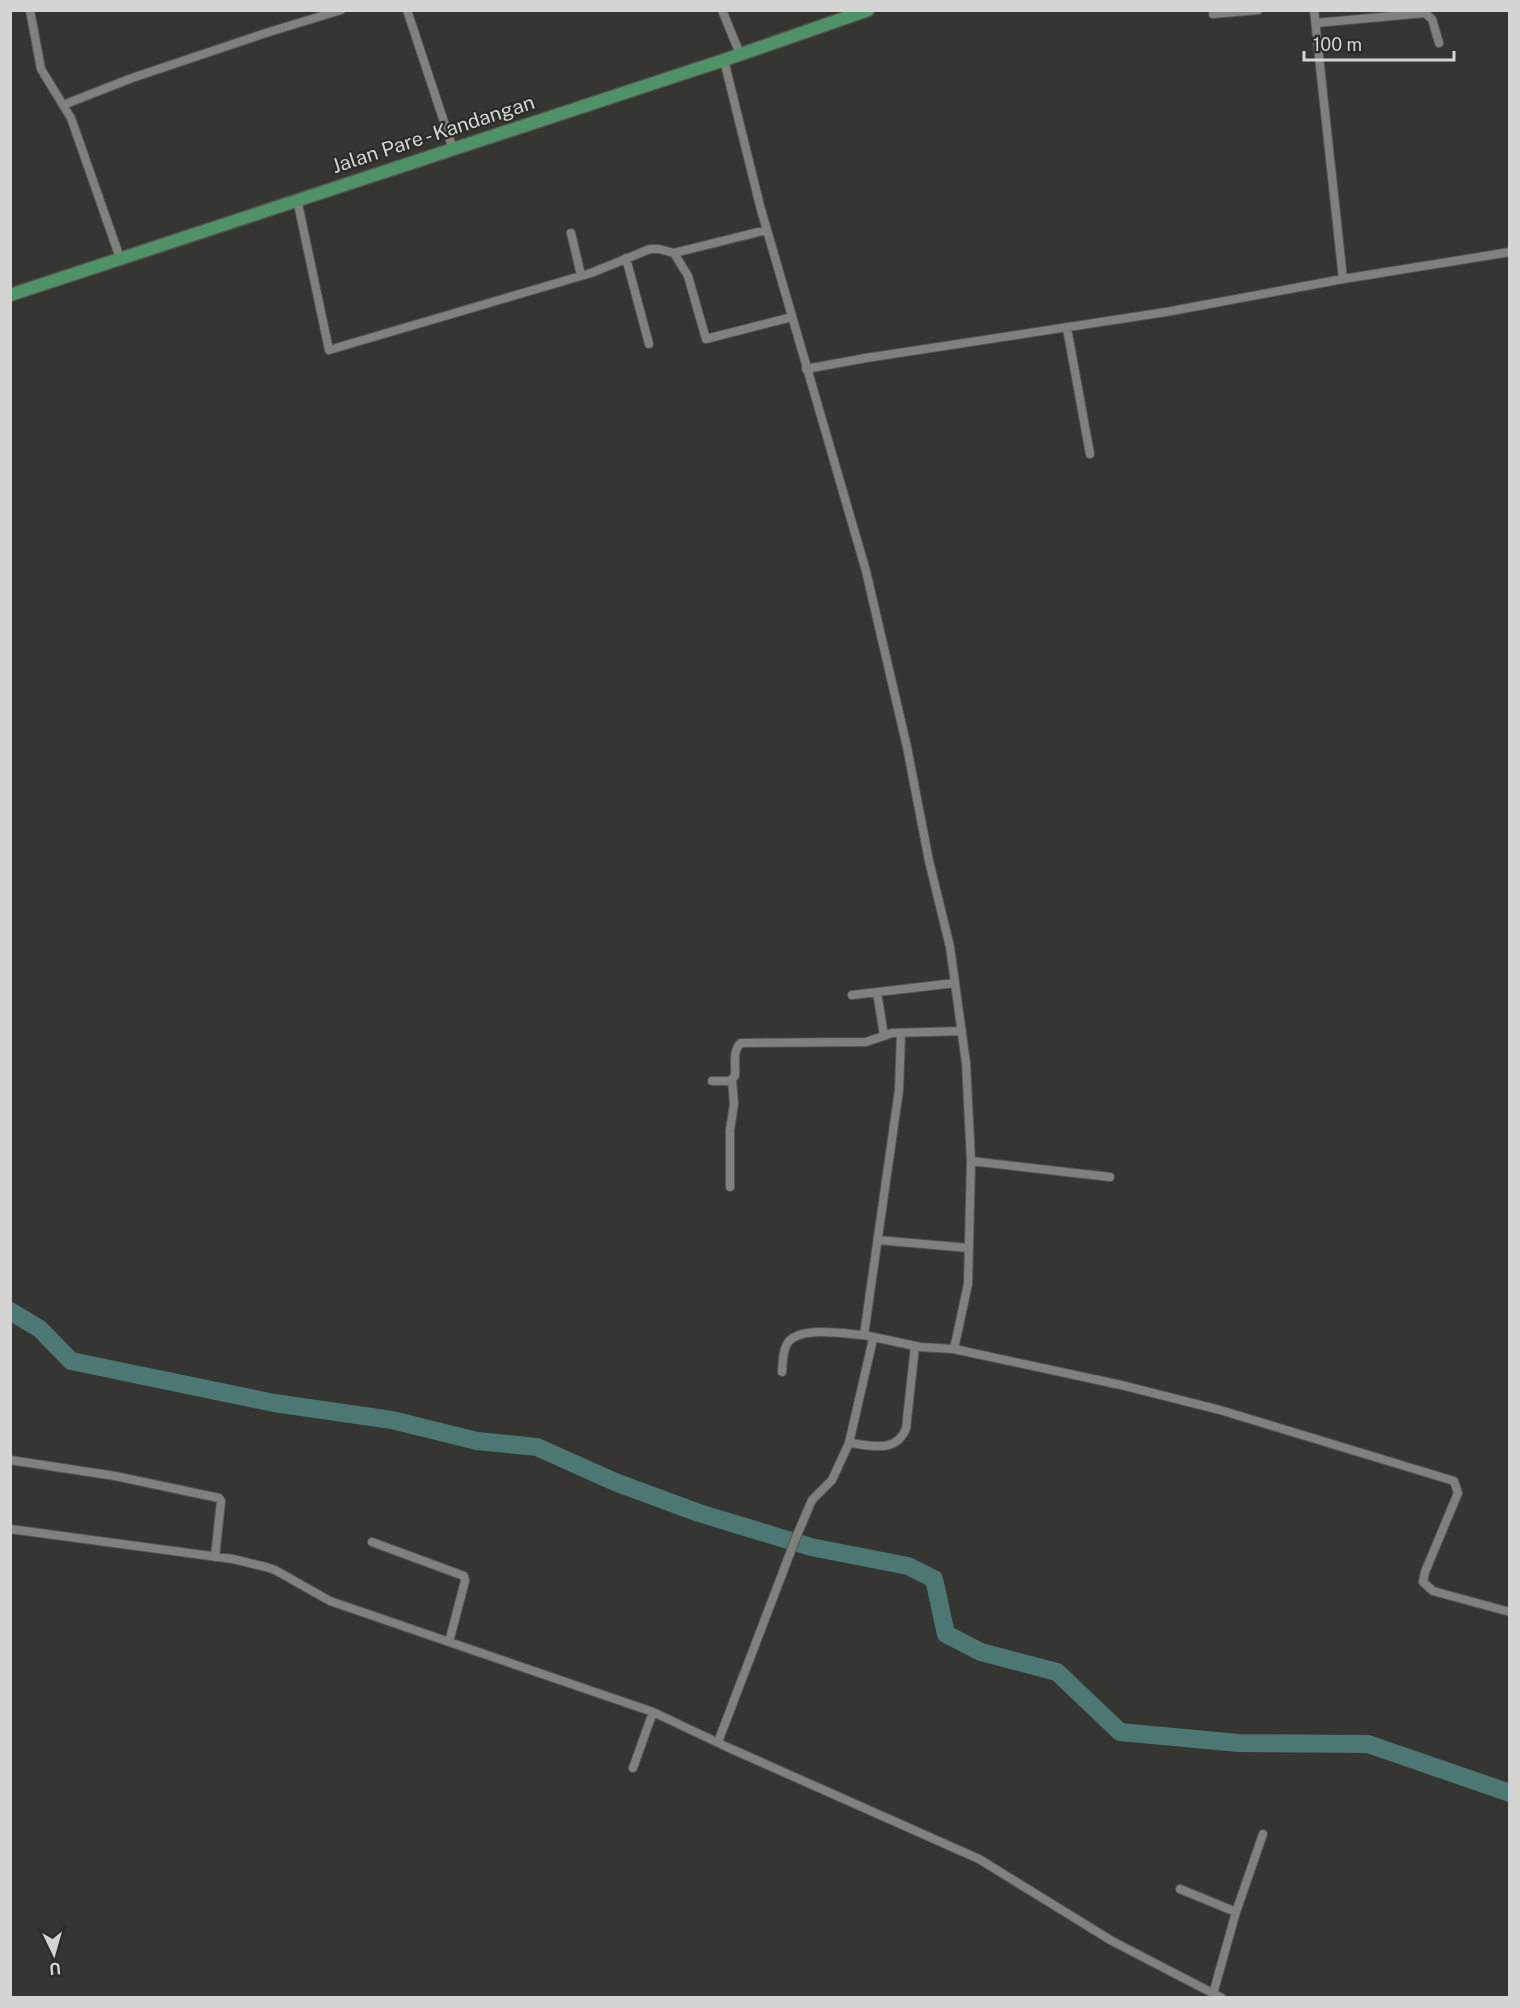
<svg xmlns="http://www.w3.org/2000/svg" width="1520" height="2008" viewBox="0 0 1520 2008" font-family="'Public Sans',sans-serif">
	<rect width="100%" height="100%" fill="#353631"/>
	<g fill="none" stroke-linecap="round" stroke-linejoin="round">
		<!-- river -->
		<path stroke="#4d7772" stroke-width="18" d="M10 1311 40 1329 71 1361 274 1403 392 1420 477 1441 537 1447 615 1482 699 1513 811 1547 908 1566 934 1579 946 1634 981 1652 1057 1672 1120 1732 1239 1743 1368 1744 1510 1793"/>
		<!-- minor casing -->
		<g stroke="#545550" stroke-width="10">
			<path id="minor" d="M30 10 41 69 63 105
				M407 10 453 149
				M722 10 740 54
				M1314 10 1343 279
				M1213 14 1258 10
				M1316 23 1425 13 1432 19 1439 43
				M724 60 760 206 866 571 907 747 929 861 950 947 966 1063 971 1161 968 1284 954 1349 1121 1385 1220 1410 1454 1481 1458 1493 1425 1572 1423 1582 1433 1591 1510 1612
				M297 199 329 350 591 273 650 249H659L674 253 688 276 706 339 792 317
				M571 233 581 275
				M674 253 767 230
				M120 258 71 118 63 105 132 78 269 32 341 10
				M626 258 649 344
				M1067 328 1090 454
				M806 369 866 358 1166 312 1343 279 1510 252
				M877 992 884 1036
				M852 995 955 983
				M901 1033 899 1090 864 1335 920 1347 954 1349
				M712 1081H730L735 1076C736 1066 732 1050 741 1043L866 1042 892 1033 962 1031
				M971 1161 1110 1177
				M730 1187V1130L734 1104 732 1080
				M878 1240 968 1248
				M782 1372C783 1363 782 1352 787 1344 798 1325 845 1334 864 1335
				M849 1443C871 1445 895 1454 906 1429L915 1346
				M10 1460 115 1476 219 1498 221 1501 215 1557
				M10 1529 233 1559 266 1567 275 1570 330 1601 653 1712 727 1747 979 1859 1112 1941 1222 1998
				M372 1542 464 1576 465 1581 449 1642
				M718 1742 797 1535 812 1500 832 1480 849 1443 873 1339
				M633 1768 653 1712
				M1180 1889 1236 1912
				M1213 1994 1236 1912 1263 1834"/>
		</g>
		<!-- primary casing -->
		<g stroke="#545550" stroke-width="15">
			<path id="primary" d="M10 295 724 60 868 10"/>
		</g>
		<!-- minor -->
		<use href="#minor" stroke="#80817c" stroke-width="8"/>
		<!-- primary -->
		<use href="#primary" stroke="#509268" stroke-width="12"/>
	</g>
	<g text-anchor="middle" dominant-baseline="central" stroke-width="4.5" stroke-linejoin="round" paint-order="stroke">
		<!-- street labels -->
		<g font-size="20" fill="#d4d5d2" stroke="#2b2c28">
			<text transform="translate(433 134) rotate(-18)">Jalan Pare - Kandangan</text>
		</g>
	</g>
	<!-- border -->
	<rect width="1520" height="2008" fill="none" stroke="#d4d5d2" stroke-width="24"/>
	<!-- north arrow -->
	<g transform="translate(54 1954) rotate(175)" stroke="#2b2c28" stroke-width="4.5" paint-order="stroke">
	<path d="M0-4.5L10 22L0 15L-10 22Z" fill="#d4d5d2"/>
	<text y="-9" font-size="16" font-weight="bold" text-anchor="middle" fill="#d4d5d2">U</text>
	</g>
	<!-- scale -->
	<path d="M1304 51v9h150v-9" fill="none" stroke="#d4d5d2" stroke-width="3"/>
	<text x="1313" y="51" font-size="18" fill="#d4d5d2" stroke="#2b2c28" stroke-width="4.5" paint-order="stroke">100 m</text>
</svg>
